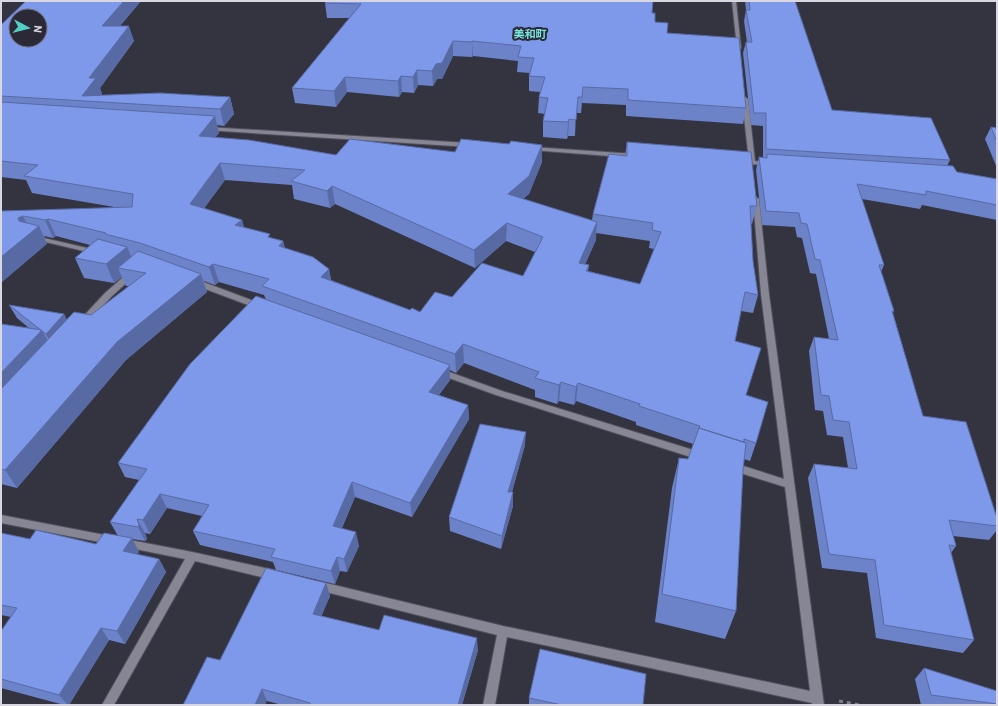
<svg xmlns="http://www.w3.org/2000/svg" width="998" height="706" viewBox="0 0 998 706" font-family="Barlow,'Noto Sans JP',sans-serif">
	<rect width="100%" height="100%" fill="#343340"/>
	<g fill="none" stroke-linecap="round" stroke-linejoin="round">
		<!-- street casing -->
		<g stroke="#51505a" stroke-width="2">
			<path id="street" d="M732 1H736L741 48 739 49 737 48Z
				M745 97 748 99 755 161 771 163V165L742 164 739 162 742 160 749 161 742 99Z
				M207 127 469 143 472 145 469 147 205 130V128Z
				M533 147 635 154 638 156 635 158 531 150 530 149Z
				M756 197 759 199 769 294 824 705H812V703L507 637 495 705H483L497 635 314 589 313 586 314 583 318 581 503 626 810 691 785 487 731 470 729 467 731 464 734 463 784 479 761 294 753 199Z
				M35 236 96 250 99 252 96 254 33 239 32 238Z
				M129 272H135L136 274 111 297 86 324H80L79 322 80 320 105 293Z
				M192 280H198L262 304 263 306 259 308H256L192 284 191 282Z
				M441 369 502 391 703 453 705 456 703 459 700 460 496 395 438 374 437 372 438 370Z
				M1 515 110 536 113 537 115 540 113 543 110 544 1 523Z
				M125 539 192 552 274 570 278 572 279 575 278 578 274 580 195 561 114 705H102L185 559 125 547 121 546 120 543 121 540Z"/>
		</g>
		<!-- path -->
		<path stroke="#7e7d88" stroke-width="3" stroke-dasharray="4 4" stroke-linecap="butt" d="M839 701 860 705"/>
		<!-- street -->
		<use href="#street" fill="#878695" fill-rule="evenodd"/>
	</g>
	<!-- wall -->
	<path fill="#6c83c9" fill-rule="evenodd" d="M26 1H141L120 26 134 41 100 88 102 94 101 95 230 97 234 114 224 126 217 125 219 133 215 137 336 155 455 152 509 144 542 145V162L529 194 523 199 592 220 593 214 625 156 627 142 757 206 752 224H751L753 261 758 295 753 313 741 311 735 341 756 443 750 461 744 459 743 470 736 611 725 639 655 622 672 488 679 458 688 459 693 444 636 425V422L576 401 574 405 559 401 557 404 535 397V390L464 363 456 373 450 370V380L439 395 468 405 469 419 412 517 355 497 342 528 359 546 347 572 340 571 335 584 276 570 273 562 200 545 193 531 202 516 167 508 150 534 145 533 147 539 145 541 132 539 139 552 137 554 159 559 166 572 125 644 109 640 69 705H64L1 688V631L11 617 1 615V533L30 539 96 544 118 536 110 522 139 480 125 477 118 463 266 300 264 295 219 282 215 285 204 281 207 292 126 360 17 488 1 484V324L29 328 17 318 9 305 64 314 67 320 91 315 129 286H126L122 277 114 283 84 278 75 258 90 245 56 236 53 238 44 236 47 244 1 211 120 208 32 193 26 180 1 177V25ZM225 180 292 185 294 199 330 208 335 204 475 268 506 241 535 252 523 276 452 297 420 312 410 310 331 280 329 269 285 248 283 241 271 238 244 228 242 220 204 208ZM596 233 650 241 649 248 654 249 640 284 588 271 589 265 585 264 596 240Z
		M326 1 652 13 655 22 746 108 743 124 626 116V105L582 103 581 113H576L575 136H568L567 139 543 137V121L545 114 538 113 539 97 540 92 529 91V76L530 73 517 72 518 61 473 56 472 57 453 56 442 79H437L433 86 418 85 414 93 402 92 399 97 347 92 336 107 295 103 292 88 349 18H327L325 3Z
		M745 1H795L832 110 950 160 947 166 957 172 997 179V220L922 205 920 209 862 199 884 265 881 272 894 311 893 313 923 416 997 518V530L989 540 953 536 956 546 951 553 974 640 963 653 876 638 867 573 822 568 808 478 814 464 848 468 843 437 827 435 823 411 815 410 809 351 814 337 829 339 816 274 810 273 802 238 797 237 795 227 762 225 756 170 759 157H763V126L751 125 743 53 746 42H747L744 21 746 10Z
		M991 127 997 128V168L985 139Z
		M525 445 512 492H513V506L501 549 450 531 449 517Z
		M326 583 330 596 321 616 379 630 478 650 462 705H282L267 701 220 660Z
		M924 668 997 704 995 705H921L915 679Z
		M529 698 643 705H529Z"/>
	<!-- shaded-wall -->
	<path fill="#586aa4" d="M124 1H141L107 41 102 26Z
		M129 26 134 41 100 88 102 94 96 102 82 96 89 78Z
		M453 41V56L442 79H437L433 86 432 71 436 64Z
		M472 41 473 56 472 57Z
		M417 70 418 85 414 93 413 77Z
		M401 76 402 92 399 97 398 81Z
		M345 77 347 92 336 107 334 91Z
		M583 87 582 103 581 113 582 97Z
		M230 97 234 114 224 126 220 109Z
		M215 116 219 133 203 153 199 136Z
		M569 119 568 136 567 139 568 122Z
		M542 145V162L529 194 508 212V194Z
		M220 163 225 180 195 221 190 204Z
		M332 186 335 204 330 208 327 191Z
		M23 216 31 232 39 226 47 244 1 283V257L18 218Z
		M48 219 56 236 53 238 45 220Z
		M242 220 247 237 235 225Z
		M597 222 596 240 578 281 579 263Z
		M507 223 506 241 475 268 474 250Z
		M283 241 287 259 279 246Z
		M127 247 135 266 118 268 122 277 114 283 106 264Z
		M213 264 219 282 215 285 209 267Z
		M329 269 332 287 321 277Z
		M201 274 207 292 126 360 17 488 5 470 117 342Z
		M64 314 71 328 53 347 46 334Z
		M42 330 52 349 1 404V373Z
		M463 344 464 363 456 373 455 354Z
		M450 365V380L430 406 429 392Z
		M561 382 559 401 557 404 559 385Z
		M578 383 576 401 574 405 576 387Z
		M468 405 469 419 412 517 410 503Z
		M526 432 525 445 508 505V492Z
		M352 482 355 497 336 540 333 526Z
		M513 492V506L501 549 502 536Z
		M160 494 167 508 150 534 143 520Z
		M137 519 145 533 147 539 145 541 138 527Z
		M356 532 359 546 347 572 344 559Z
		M132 538 139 552 131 564 123 551Z
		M337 557 340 571 335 584 331 571Z
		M159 559 166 572 125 644 117 631Z
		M326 583 330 596 317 627 313 614Z
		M101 628 109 640 69 705H68L59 695Z
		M477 638 478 650 462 705H458Z
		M262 689 267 701 265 705H255Z"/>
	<!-- building -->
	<path fill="#7e98ea" stroke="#586aa4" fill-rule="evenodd" d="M26 1H124L102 26H129L89 78H96L82 96 160 93 230 97 220 109 1 96V25ZM16 16H40V40H16Z
		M326 1H653L652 13H655V22L668 23 667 33 739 38 746 108 628 100V89L583 87 582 97H578L576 120 569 119 568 122 543 121 548 98 539 97 545 77 529 76 534 58 518 57 521 46 472 41V42L453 41 442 63 436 64 432 71 417 70 413 77 401 76 398 81 345 77 334 91 292 88 361 4 325 3Z
		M749 1H795L832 110 931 118 950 160 766 149V113H754L746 42H752L746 10H750Z
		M1 102 215 116 199 136 249 140 336 155 350 139 455 152 461 139 509 144 511 141 542 145 529 176 508 194 597 222 579 263 589 265 586 271 640 284 661 232 652 230 653 223 593 214 609 154 627 156V142L751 152 757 206H750L753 261 758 295 745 292 735 341 761 348 746 395 768 402 756 443 744 439V442L699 428 700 426 639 406 640 404 578 383 576 387 561 382 559 385 535 378 539 372 463 344 455 354 262 286 269 279 213 264 209 267 140 243 105 234 106 233 48 219 45 220 23 216 18 218 19 221 39 226 1 257V211L132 207 133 194 24 176 38 165 1 161ZM220 163 305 170 291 181 327 191 332 186 474 250 507 223 543 237 523 276 482 263 452 297 435 292 420 312 412 308 410 310 321 277 329 269 313 257 279 246 283 241 268 237 270 234 235 225 242 220 190 204Z
		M991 127 997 128V142Z
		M767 154 953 166 957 172 997 179V205L926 191V195L857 184 884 265H879L894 311H892L923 416 966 422 997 518V526L949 520 956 546 949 545 974 640 884 625 875 560 829 554 814 464 857 469 849 422 833 420 829 396 821 395 814 337 838 340 820 260 815 259 807 224 801 223 799 213 766 211 759 157 767 158Z
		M98 239 127 247 106 264 75 258Z
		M138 251 201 274 117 342 5 470 1 469V389L74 312 91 315 146 273 118 268Z
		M256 296 450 365 429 392 468 405 410 503 352 482 333 526 356 532 344 559 337 557 331 571 271 557 275 549 193 531 209 505 160 494 143 520 137 519 139 525 138 527 110 522 147 469 118 463 190 364Z
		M9 305 64 314 46 334Z
		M1 324 42 330 1 373Z
		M480 424 526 432 508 492H513L502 536 449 517Z
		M699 428 746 443 743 470 736 611 662 594 679 458 688 459Z
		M36 530 96 544 104 533 132 538 123 551 159 559 117 631 101 628 59 695 1 679V631L17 608 1 605V533L30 539Z
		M266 568 326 583 313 614 379 630 384 615 477 638 458 705H313L310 704V703L262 689 255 705H183L207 657 220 660Z
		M540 649 646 674 643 705H562L529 698Z
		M924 668 997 691V704L931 695Z"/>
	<g text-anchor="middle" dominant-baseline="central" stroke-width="4" stroke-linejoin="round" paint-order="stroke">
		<!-- far-quarter labels -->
		<g font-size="11" font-weight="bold" fill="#79e4de" stroke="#2a2935">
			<text x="530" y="33">美和町</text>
		</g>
	</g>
	<!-- border -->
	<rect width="998" height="706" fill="none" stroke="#d9d8e0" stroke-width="4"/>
	<!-- north arrow -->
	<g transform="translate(28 28) rotate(97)"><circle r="19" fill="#2a2935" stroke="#706f79"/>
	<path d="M0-3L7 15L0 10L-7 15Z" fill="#54cdc7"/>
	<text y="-6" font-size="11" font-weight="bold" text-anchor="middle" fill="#d9d8e0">N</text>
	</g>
</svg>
